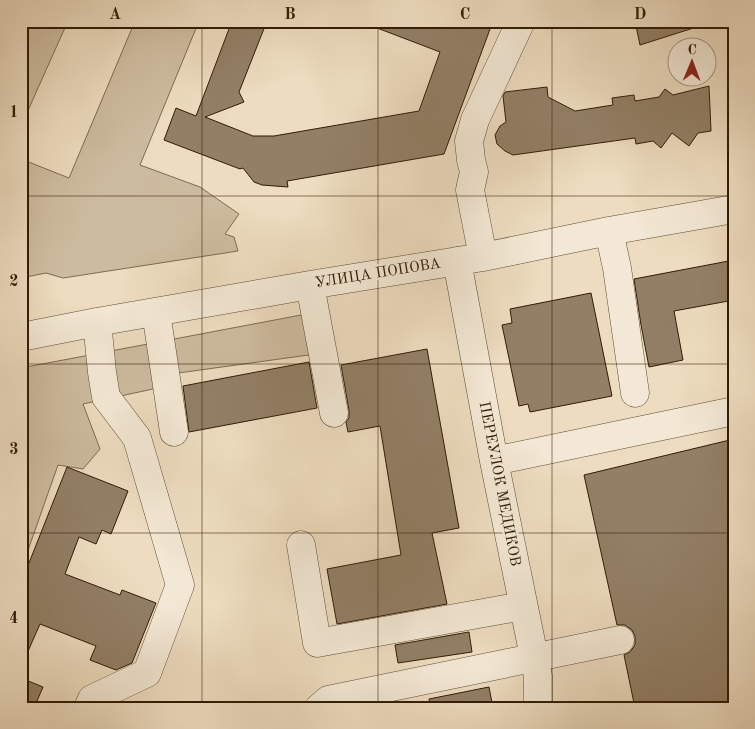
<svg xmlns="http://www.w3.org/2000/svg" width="755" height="729" viewBox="0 0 755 729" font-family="'Old Standard TT',serif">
	<rect width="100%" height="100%" fill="#eddcbf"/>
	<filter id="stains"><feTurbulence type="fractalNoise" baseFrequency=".004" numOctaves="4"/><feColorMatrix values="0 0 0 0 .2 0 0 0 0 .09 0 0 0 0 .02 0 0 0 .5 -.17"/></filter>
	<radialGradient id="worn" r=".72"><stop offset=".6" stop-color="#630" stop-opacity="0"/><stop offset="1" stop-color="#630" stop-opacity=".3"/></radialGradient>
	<!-- green -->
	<path fill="#cdbb9f" stroke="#7e6b52" d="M21 21H68L21 126Z
		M135 21H199L140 165 200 187 239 214 225 234 234 237 238 251 63 278 46 273 21 278V159L69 178Z
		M317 312 323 353 164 375 153 389 83 404 100 449 83 469 58 465 27 553 21 550V368Z"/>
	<!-- building -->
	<path fill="#927f66" stroke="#301b05" d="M232 21H267L239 92 244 102 205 117 253 136H274L419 111 440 52 364 23V21H493L444 154 287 181 288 187 262 185 254 182 243 168 240 169 164 140 176 108 196 116Z
		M635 21H702L703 25 640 45Z
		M709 86 711 131 698 133 689 146 672 133 661 148 653 141 636 144 635 138 513 155 505 151 497 144 495 135 500 126 506 122 503 96 505 92 547 87 548 97 575 111 613 105 612 98 634 95 635 101 659 97 665 89 673 95Z
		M734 260V300L674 311 683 360 649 367 641 325 634 279Z
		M591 293 612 396 530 412 528 404 519 406 502 325 512 323 510 309Z
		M427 349 459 528 432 533 447 604 337 624 327 569 401 555 380 426 348 432 346 422 349 418V410L341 365Z
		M309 362 317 408 189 432 183 386Z
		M734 439V708H635L624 655 630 652 635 645V636L632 630 625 625H617L584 475Z
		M67 467 128 491 111 534 102 530 96 544 79 537 65 574 120 595 122 590 156 603 132 663 116 670 90 660 96 646 40 624 21 667V560L29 563Z
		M469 632 472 652 398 663 395 645Z
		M21 678 43 687 34 708H21Z
		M489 687 493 708H430L429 699Z"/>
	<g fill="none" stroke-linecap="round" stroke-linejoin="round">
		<!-- minor casing -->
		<g stroke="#5f4b34" stroke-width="29">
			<path id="minor" d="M609 231 617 268 635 393
				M483 257 470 190 474 172 471 160 469 141 475 120 521 21
				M457 261 494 461 538 676V708
				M310 285 334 413
				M156 312 174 432
				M21 337 97 322 310 285 483 257 609 231 734 209
				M494 461 734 411
				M301 545 317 643 523 606
				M88 708 92 699 147 673 180 585 137 438 106 397 102 372 97 322
				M319 708 328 700 620 640"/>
		</g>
		<!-- minor -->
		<use href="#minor" stroke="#f3e8d5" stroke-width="28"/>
	</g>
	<!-- grid -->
	<path fill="none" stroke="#301b05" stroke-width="1" stroke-opacity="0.55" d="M202 21V708M378 21V708M552 21V708M21 196H734M21 364H734M21 533H734"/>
	<g text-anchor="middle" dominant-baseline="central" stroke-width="4.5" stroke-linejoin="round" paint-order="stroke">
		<!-- street labels -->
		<g font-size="15" fill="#301b05" stroke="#f3e8d5">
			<text transform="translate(378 274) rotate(-9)">УЛИЦА ПОПОВА</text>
			<text transform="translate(499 484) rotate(79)">ПЕРЕУЛОК МЕДИКОВ</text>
		</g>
	</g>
	<!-- margin -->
	<rect width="755" height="729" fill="none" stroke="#eddcbf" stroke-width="55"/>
	<!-- north arrow -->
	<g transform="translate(692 62) rotate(1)"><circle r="24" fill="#f3e8d5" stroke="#a59682"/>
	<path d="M0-4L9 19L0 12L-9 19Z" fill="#8f2418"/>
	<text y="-8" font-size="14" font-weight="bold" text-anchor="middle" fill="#301b05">С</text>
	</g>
	<rect x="28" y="28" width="700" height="674" fill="none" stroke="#301b05" stroke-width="2"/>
	<g font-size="16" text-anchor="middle" font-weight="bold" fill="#301b05">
		<text x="115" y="19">A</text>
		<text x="290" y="19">B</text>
		<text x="465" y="19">C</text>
		<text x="640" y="19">D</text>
		<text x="14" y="117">1</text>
		<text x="14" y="286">2</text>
		<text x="14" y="454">3</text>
		<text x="14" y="623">4</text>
	</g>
	<rect width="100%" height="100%" filter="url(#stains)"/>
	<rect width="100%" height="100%" fill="url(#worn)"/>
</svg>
